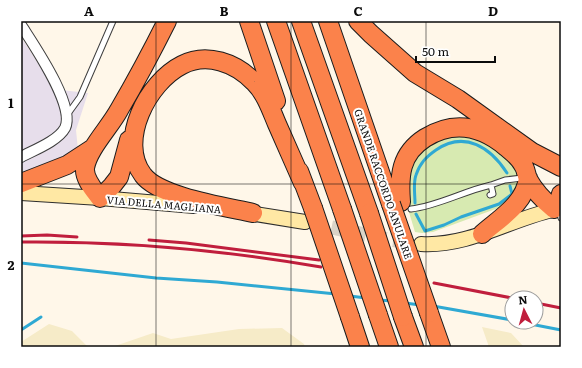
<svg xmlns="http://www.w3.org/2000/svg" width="582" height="368" viewBox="0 0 582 368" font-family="Literata,serif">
	<rect width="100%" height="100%" fill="#fff7e9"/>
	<!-- industrial -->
	<path fill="#e7deeb" d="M21 37 43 71 52 89 88 93 76 130 78 150 21 177Z"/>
	<!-- farmland -->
	<path fill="#f6ebc8" d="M49 324 72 331 87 346H115L153 333 171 339 239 329 282 328 304 344 305 347H21V342Z
		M482 327 511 333 524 347H489Z"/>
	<!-- green -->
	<path fill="#d7eab1" d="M452 131 496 146 519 171 517 193 501 207 433 232 422 233 415 232 405 199 410 155Z"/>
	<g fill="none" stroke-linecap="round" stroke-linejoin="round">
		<!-- stream -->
		<path stroke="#2fa9d3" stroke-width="3" d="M415 203C415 194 413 183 416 175 420 163 426 157 436 150 465 130 491 148 507 173
			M416 214 425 231 444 225 461 217 499 204 512 194 510 186
			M21 263 156 278 217 282 336 294
			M350 296 366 298
			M379 300 392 301
			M405 303 420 305
			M433 306 512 320
			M520 322 561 330
			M21 330 41 317"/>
		<!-- secondary-tunnel -->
		<path stroke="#dad4c8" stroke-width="14" stroke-dasharray="14 7" stroke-linecap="butt" d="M311 223 386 239 413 243"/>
		<!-- service casing -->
		<g stroke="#3e3e3e" stroke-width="7">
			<path id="service" d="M67 115 80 97 113 21
				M490 195 493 194 491 185 505 180 522 178 523 176
				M411 209C438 206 464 191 491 185
				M559 209 561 218"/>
		</g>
		<!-- minor casing -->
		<g stroke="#3e3e3e" stroke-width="12">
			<path id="minor" d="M21 25C33 44 76 106 65 128 58 141 34 150 21 157"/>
		</g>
		<!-- secondary casing -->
		<g stroke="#2d2d2d" stroke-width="16">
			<path id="secondary" d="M21 193 100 198 194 206
				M243 212 305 222
				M421 244C471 247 513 217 561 208"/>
		</g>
		<!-- motorway casing -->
		<g stroke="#1c1c1c" stroke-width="20">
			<path id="motorway" d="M249 21 276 101
				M276 21 342 209
				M301 21 369 213
				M328 21 391 204
				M358 21 371 34 415 73 458 99 532 152 561 167
				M129 140 119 177 112 186 100 198C94 190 84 179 85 168 88 149 110 127 119 110 136 81 152 51 167 21
				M299 171 313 208
				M21 183 67 165 93 148
				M401 202C399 176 400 154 425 138 454 120 481 126 506 147 512 152 519 157 523 165 526 169 526 174 528 179 534 190 544 201 554 209L559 201 561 194
				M253 213C227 207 159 197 143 175 117 141 148 82 182 65 207 52 236 63 254 82 266 94 271 110 277 124 286 144 294 163 303 183
				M482 234C500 218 525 204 528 178
				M429 313 441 347
				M378 315 389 347
				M350 317 360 347
				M403 317 414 347"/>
		</g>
		<!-- service -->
		<use href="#service" stroke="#fff" stroke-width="5"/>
		<!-- minor -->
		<use href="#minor" stroke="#fff" stroke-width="10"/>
		<!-- secondary -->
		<use href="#secondary" stroke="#ffe8a4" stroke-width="14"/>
		<!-- motorway -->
		<use href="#motorway" stroke="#fb824b" stroke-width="18"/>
		<!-- rail -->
		<path stroke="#c01e3d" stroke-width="3" d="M21 236 47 235 77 237
			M149 240 186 243 319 260
			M21 242C121 241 223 250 321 267
			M434 283 512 298
			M536 303 561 308"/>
		<!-- motorway-bridge casing -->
		<g stroke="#1c1c1c" stroke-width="20" stroke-linecap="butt">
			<path id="motorway-bridge" d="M391 204 429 313
				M313 208 350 317
				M342 209 378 315
				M369 213 403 317"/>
		</g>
		<!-- motorway-bridge -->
		<use href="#motorway-bridge" stroke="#fb824b" stroke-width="18"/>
	</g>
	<!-- grid -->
	<path fill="none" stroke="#0b0b0b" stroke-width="1" stroke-opacity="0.55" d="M156 21V347M291 21V347M426 21V347M21 184H561"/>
	<g text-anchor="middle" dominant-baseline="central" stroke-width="4" stroke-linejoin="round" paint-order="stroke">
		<!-- street labels -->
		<g font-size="10" fill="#0b0b0b" stroke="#fff">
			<text transform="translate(384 184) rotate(71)">GRANDE RACCORDO ANULARE</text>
			<text transform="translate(164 204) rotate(5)">VIA DELLA MAGLIANA</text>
		</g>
	</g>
	<!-- border -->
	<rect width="582" height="368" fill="none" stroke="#ffffff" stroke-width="44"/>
	<!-- north arrow -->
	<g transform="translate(524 310) rotate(354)"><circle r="19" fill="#ffffff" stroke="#9d9d9d"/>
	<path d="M0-3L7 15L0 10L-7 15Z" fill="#c01e3d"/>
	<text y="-6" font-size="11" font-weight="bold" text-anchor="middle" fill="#0b0b0b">N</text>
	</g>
	<!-- scale -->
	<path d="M416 56v6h79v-6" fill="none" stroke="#0b0b0b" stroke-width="2"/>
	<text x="422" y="56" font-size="12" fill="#0b0b0b" stroke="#ffffff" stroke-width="3" paint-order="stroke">50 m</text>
	<rect x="22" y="22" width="538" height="324" fill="none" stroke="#0b0b0b" stroke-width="1.5"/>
	<g font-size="13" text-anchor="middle" font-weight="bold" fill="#0b0b0b">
		<text x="89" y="16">A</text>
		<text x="224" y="16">B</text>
		<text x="358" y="16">C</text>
		<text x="493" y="16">D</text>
		<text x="11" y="108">1</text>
		<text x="11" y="270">2</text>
	</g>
</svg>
